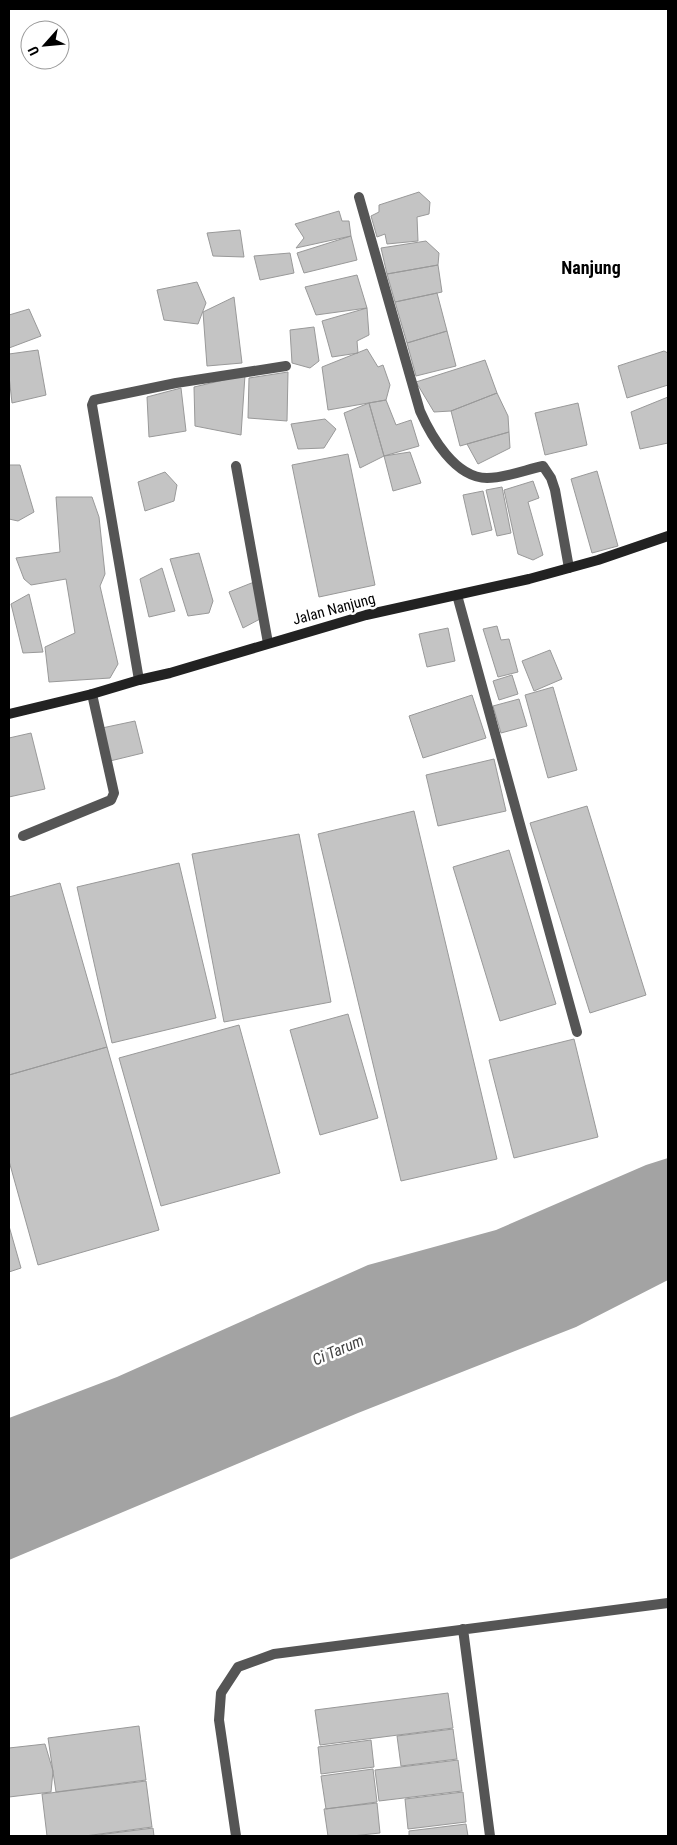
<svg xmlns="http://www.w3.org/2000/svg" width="677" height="1845" viewBox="0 0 677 1845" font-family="'Roboto Condensed',sans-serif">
	<rect width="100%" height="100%" fill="#fff"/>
	<!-- water -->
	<path fill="#a3a3a3" d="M668 1158V1280L576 1327 358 1413 9 1560V1418L117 1377 368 1265 496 1230 646 1165Z"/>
	<!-- building -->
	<path fill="#c4c4c4" stroke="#999" d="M419 192 430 202 429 214 417 217 418 241 387 244 385 234 377 237 371 216 379 212V205Z
		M339 211 342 221H349L351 236 296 248 304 238 295 224Z
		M240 230 244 257 213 256 207 233Z
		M351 236 357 260 304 273 297 253Z
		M426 241 439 253 438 265 387 274 381 248Z
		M290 253 294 273 260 280 254 256Z
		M438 265 442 292 395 302 387 274Z
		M357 275 367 308 316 315 305 287Z
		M197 282 206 303 198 324 164 320 157 290Z
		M437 293 447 331 407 343 395 302Z
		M234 297 242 363 207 366 203 312Z
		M367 308 369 335 357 341 358 353 332 357 322 321Z
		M29 309 41 336 9 348V315Z
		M314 327 319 361 310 368 292 363 290 330Z
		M447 331 456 366 416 376 407 343Z
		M367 349 378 367 383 365 390 385 386 400 328 410 322 367Z
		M38 350 46 395 12 403 9 376V354Z
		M664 351 668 353V385L627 398 618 366Z
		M485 360 497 393 451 411 434 412 416 382Z
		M288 372 287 421 248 418 249 378Z
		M245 375 241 435 195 426 194 387Z
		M181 388 186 431 149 437 147 397Z
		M497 393 508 416 509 432 460 446 451 411Z
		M668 397V443L640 449 631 412Z
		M386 400 396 425 411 420 419 446 384 456 369 403Z
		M369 403 384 456 360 468 344 413Z
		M578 403 587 445 545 455 535 413Z
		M325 419 336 429 324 448 298 449 291 424Z
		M509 432 510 448 478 464 467 444Z
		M410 452 421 483 393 491 384 456Z
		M348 454 375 585 319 597 292 465Z
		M9 465H20L34 512 18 521 9 519Z
		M597 471 618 546 592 553 571 479Z
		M165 472 177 485 174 501 145 511 138 482Z
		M533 481 539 498 528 502 543 555 533 560 518 554 504 490Z
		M502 487 511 533 497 536 486 490Z
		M483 491 492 530 472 535 463 495Z
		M56 497H92L99 517 105 574 100 586 118 664 110 678 49 682 45 647 75 633 66 579 31 585 24 579 16 558 60 552Z
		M199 553 213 601 209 613 188 616 170 559Z
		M162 568 175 611 149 617 140 579Z
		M254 582 260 619 243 628 229 592Z
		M29 594 43 652 23 653 11 604Z
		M497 626 501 640 509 639 518 672 498 677 483 629Z
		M448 628 455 661 427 667 419 634Z
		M550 650 562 679 534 691 522 661Z
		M512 675 518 694 499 700 493 681Z
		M553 687 577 770 548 778 525 695Z
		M472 695 486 738 423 758 409 716Z
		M519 699 527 726 501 733 493 706Z
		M135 721 143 753 110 761 102 728Z
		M31 733 45 789 9 797V738Z
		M494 759 506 811 438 826 426 775Z
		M587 806 646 995 590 1013 530 823Z
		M414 811 497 1159 401 1181 318 834Z
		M299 834 331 1002 224 1022 192 854Z
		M509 850 556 1004 500 1021 453 867Z
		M179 863 216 1018 112 1043 77 887Z
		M60 883 107 1047 9 1075V897Z
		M348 1014 378 1118 320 1135 290 1030Z
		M239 1025 280 1173 161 1206 119 1058Z
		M574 1039 598 1137 514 1158 489 1060Z
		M107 1047 159 1230 38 1265 9 1161V1075Z
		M9 1226 21 1268 9 1272Z
		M448 1693 453 1728 320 1745 315 1710Z
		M139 1726 146 1780 56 1792 48 1738Z
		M453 1729 457 1759 401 1766 397 1736Z
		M371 1740 374 1767 321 1774 318 1747Z
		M45 1744 53 1771 51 1792 9 1797V1748Z
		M458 1760 462 1791 379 1801 375 1770Z
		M373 1769 377 1802 326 1809 321 1776Z
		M146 1781 152 1827 85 1836H47L42 1794Z
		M463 1792 466 1822 408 1829 405 1799Z
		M377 1803 380 1833 352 1836H328L324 1809Z
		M466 1824 468 1836H409V1831Z
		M153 1828 154 1836H90Z"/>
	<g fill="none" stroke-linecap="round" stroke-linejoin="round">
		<!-- service -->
		<path stroke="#555" stroke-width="10" d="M457 595 577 1032
			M23 836 111 800 114 793 92 694"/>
		<!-- minor -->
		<path stroke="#555" stroke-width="10" d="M359 197 420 411C431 436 455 478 487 478 505 478 525 470 543 466L551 478 555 490 569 568
			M236 466 268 643
			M139 680 92 405 94 400 176 383 286 366
			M463 1629 490 1836
			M236 1836 219 1720 221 1693 238 1667 274 1654 668 1603"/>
		<!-- secondary -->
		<path stroke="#222" stroke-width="10" d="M9 714 92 694 139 680 170 673 366 615 529 579 598 560 668 536"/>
	</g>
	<g text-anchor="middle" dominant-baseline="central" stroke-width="5" stroke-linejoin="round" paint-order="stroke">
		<!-- street labels -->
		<g font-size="15" fill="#000" stroke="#fff">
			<text transform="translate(334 609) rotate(-15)">Jalan Nanjung</text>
		</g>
		<!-- water labels -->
		<g font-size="16" font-style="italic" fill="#444" stroke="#fff">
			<text transform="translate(338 1350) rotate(-23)">Ci Tarum</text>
		</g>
		<!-- quarter labels -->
		<g font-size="18" font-weight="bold" fill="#000" stroke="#fff">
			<text x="591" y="267">Nanjung</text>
		</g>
	</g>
	<!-- border -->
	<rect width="677" height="1845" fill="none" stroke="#000000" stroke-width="20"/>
	<!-- north arrow -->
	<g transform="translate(45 45) rotate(243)"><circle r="24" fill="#ffffff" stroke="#999999"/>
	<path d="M0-4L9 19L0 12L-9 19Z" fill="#000000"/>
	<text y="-8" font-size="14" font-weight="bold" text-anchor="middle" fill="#000000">U</text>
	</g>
</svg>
